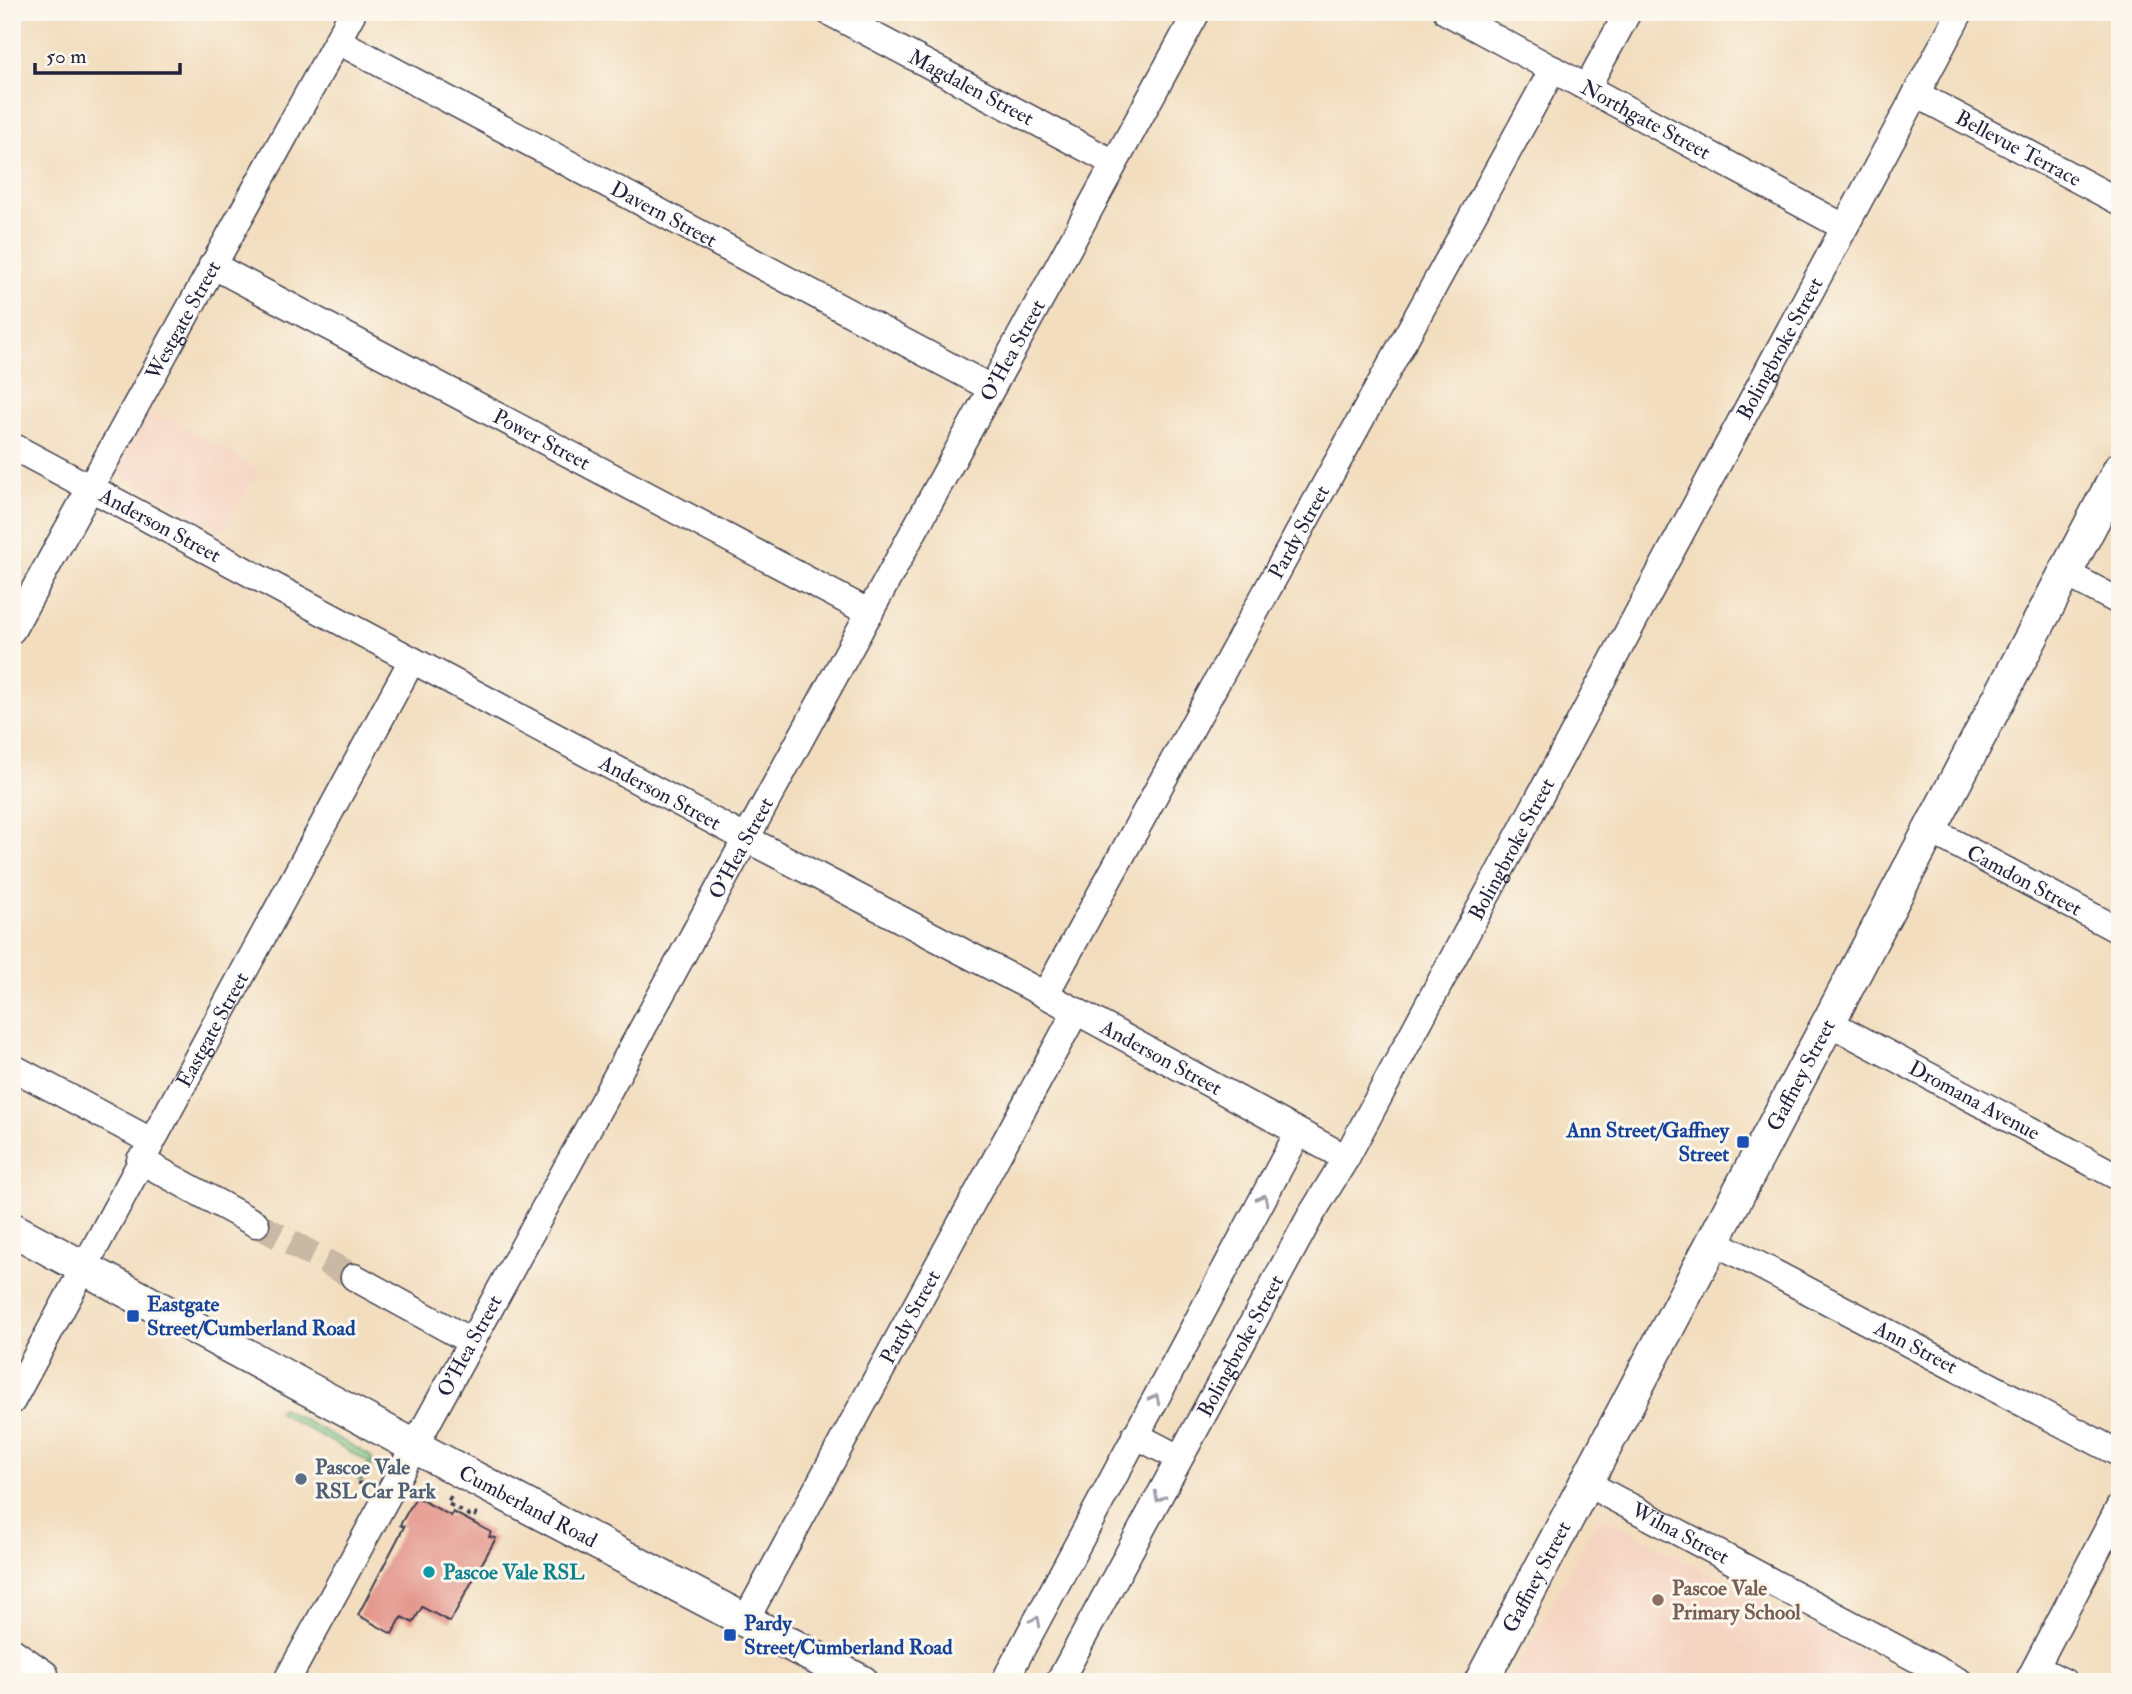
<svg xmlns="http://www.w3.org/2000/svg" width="2132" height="1694" viewBox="0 0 2132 1694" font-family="'IM FELL Double Pica',serif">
	<rect width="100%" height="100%" fill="#fbf7ec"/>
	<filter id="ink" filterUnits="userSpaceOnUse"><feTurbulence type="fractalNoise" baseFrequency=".0143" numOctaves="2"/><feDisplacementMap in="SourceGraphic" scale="14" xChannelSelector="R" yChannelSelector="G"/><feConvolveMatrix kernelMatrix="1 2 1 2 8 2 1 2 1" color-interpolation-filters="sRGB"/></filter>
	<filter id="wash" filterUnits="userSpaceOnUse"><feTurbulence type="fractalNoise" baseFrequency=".00686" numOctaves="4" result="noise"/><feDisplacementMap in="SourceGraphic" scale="28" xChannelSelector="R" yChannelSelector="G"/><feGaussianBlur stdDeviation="1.57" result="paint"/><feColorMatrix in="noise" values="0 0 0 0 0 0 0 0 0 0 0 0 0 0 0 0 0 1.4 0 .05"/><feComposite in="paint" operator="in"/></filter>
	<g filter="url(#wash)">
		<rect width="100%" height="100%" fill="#f2ddbe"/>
		<!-- built -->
		<path fill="#f5d3c1" d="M152 409 259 469 223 532 117 472Z
			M1603 1518 1909 1676 1906 1682H1510L1594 1525Z"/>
		<!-- green -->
		<path fill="#98df99" stroke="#5d806a" stroke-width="2" d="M281 1408 370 1456 373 1462 362 1481H359L369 1462 278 1412Z"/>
		<g id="blocks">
			<!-- building -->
			<path fill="#e39388" d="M416 1497 451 1516 453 1512 491 1532 489 1537 496 1538 450 1622 422 1607 413 1623 402 1617 392 1634 358 1615 404 1527 400 1525Z"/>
		</g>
	</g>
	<g filter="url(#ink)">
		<use href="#blocks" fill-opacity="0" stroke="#413e4f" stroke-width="2"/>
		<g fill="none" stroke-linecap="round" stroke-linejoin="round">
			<!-- minor-tunnel -->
			<path stroke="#c8b8a4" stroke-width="26" stroke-dasharray="26 13" stroke-linecap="butt" d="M256 1224 354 1277"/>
			<!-- minor casing -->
			<g stroke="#413e4f" stroke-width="29">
				<g id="minor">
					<path id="s1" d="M829 12 1114 163"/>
					<path id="s2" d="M1447 12 1844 227"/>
					<path id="s3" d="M338 41 991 388"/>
					<path d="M1587 87 1628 12"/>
					<path id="s4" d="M1916 94 2120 202"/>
					<path id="s5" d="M212 265 870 613"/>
					<path id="s6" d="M12 446 747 839 1076 1011 1346 1158"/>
					<path d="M2065 573 2120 602"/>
					<path id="s7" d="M12 630 353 12"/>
					<path id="s8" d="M1930 830 2120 931"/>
					<path id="s9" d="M1045 995 1553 69"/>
					<path id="s10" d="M1828 1022 2120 1178"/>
					<path d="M12 1067 151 1141"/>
					<path d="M140 1160 256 1224"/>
					<path id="s11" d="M1713 1241 2120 1454"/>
					<path d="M354 1277 472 1342"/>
					<path id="s12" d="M12 1401 412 660"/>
					<path d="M1135 1435 1179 1458"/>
					<path id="s13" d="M1586 1483 1960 1682"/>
					<path id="s14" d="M745 1621 1076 1011"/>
					<path d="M12 1651 45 1674"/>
					<path d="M2036 1668 2064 1682"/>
					<path id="s15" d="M286 1682 1197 12"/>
					<path d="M1004 1682 1298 1133"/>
					<path id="s16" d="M1059 1682 1311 1215 1346 1158 1960 12"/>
					<path d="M2028 1682 2120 1506"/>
				</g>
			</g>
			<!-- major casing -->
			<g stroke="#413e4f" stroke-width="36">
				<g id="major">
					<path id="s17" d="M12 1229 438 1459 862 1682"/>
					<path id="s18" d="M1481 1682 2120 469"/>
				</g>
			</g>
			<!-- path -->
			<path stroke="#413e4f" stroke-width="3.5" stroke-dasharray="5 5" stroke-linecap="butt" d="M358 1483 364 1484
				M451 1496 447 1503 474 1518 478 1511"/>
			<!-- minor -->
			<use href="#minor" stroke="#fff" stroke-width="26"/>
			<!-- major -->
			<use href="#major" stroke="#fff" stroke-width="33"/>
		</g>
		<!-- one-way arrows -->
		<defs><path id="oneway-chevron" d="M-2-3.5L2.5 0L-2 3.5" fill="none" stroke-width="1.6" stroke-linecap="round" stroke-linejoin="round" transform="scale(1.75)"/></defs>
		<g stroke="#9c9ca7">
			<use href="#oneway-chevron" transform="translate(1263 1199) rotate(-62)"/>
			<use href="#oneway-chevron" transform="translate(1155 1399) rotate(-62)"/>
			<use href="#oneway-chevron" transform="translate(1159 1497) rotate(118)"/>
			<use href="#oneway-chevron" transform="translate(1036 1621) rotate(-62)"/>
		</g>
	</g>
	<!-- markers -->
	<g fill="#1a4fb4" stroke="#fbf7ec" stroke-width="2.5">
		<rect x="1736" y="1135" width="14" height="14" rx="3.5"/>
		<rect x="126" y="1309" width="14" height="14" rx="3.5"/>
		<rect x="723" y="1628" width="14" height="14" rx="3.5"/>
	</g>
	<circle fill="#5c6f8a" stroke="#fbf7ec" stroke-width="2.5" cx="301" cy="1479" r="7"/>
	<circle fill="#0f9aa8" stroke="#fbf7ec" stroke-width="2.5" cx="429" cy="1572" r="7"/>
	<circle fill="#8d6e63" stroke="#fbf7ec" stroke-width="2.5" cx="1658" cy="1600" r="7"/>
	<g text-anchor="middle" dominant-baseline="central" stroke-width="6" stroke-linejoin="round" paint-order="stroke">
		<!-- street labels -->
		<g font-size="21" fill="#22223b" stroke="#fbf7ec">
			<text stroke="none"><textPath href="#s1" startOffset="161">Magdalen Street</textPath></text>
			<text stroke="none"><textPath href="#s2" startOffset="226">Northgate Street</textPath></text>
			<text stroke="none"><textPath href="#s4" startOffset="116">Bellevue Terrace</textPath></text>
			<text stroke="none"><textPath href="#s3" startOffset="369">Davern Street</textPath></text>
			<text stroke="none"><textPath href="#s7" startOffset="354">Westgate Street</textPath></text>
			<text stroke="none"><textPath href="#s16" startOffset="1516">Bolingbroke Street</textPath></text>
			<text stroke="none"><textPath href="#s15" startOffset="1517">O'Hea Street</textPath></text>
			<text stroke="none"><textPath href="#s5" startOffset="373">Power Street</textPath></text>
			<text stroke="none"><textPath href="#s6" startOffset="168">Anderson Street</textPath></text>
			<text stroke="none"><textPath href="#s9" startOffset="528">Pardy Street</textPath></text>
			<text stroke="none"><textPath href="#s6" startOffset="735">Anderson Street</textPath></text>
			<text stroke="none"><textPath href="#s15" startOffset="950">O'Hea Street</textPath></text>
			<text stroke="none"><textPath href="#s16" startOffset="948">Bolingbroke Street</textPath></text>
			<text stroke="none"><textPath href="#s8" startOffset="107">Camdon Street</textPath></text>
			<text stroke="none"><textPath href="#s12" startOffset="422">Eastgate Street</textPath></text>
			<text stroke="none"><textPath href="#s6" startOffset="1302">Anderson Street</textPath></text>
			<text stroke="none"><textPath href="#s18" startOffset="686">Gaffney Street</textPath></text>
			<text stroke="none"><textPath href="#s10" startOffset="166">Dromana Avenue</textPath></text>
			<text stroke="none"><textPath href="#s14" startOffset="346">Pardy Street</textPath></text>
			<text stroke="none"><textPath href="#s15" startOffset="383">O'Hea Street</textPath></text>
			<text stroke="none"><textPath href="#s16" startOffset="382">Bolingbroke Street</textPath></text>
			<text stroke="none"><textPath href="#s11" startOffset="229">Ann Street</textPath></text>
			<text stroke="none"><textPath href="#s17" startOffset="586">Cumberland Road</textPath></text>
			<text stroke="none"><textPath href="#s13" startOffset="107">Wilna Street</textPath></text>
			<text stroke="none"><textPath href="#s18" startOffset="119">Gaffney Street</textPath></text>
		</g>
		<!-- transit labels -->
		<g font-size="21" font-weight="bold" fill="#164399" stroke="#fbf7ec" text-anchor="start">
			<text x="1729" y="1130" text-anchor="end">Ann Street/Gaffney<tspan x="1729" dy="24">Street</tspan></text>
			<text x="147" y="1304">Eastgate<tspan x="147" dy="24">Street/Cumberland Road</tspan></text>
			<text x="744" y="1623">Pardy<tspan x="744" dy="24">Street/Cumberland Road</tspan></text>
		</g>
		<!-- service labels -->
		<g font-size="21" font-weight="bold" fill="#4e5e75" stroke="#fbf7ec" text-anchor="start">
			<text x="315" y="1467">Pascoe Vale<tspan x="315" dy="24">RSL Car Park</tspan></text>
		</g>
		<!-- culture labels -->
		<g font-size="21" font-weight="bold" fill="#0d838f" stroke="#fbf7ec" text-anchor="start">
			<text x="443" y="1572">Pascoe Vale RSL</text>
		</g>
		<!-- education labels -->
		<g font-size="21" font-weight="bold" fill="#785e54" stroke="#fbf7ec" text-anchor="start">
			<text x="1672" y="1588">Pascoe Vale<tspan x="1672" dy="24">Primary School</tspan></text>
		</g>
	</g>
	<!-- margin -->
	<rect width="2132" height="1694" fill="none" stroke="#fbf7ec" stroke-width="42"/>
	<!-- scale -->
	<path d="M35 63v10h145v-10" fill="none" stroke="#22223b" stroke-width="3.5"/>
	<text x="46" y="63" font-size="21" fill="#22223b" stroke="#fbf7ec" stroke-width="5" paint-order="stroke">50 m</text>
</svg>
